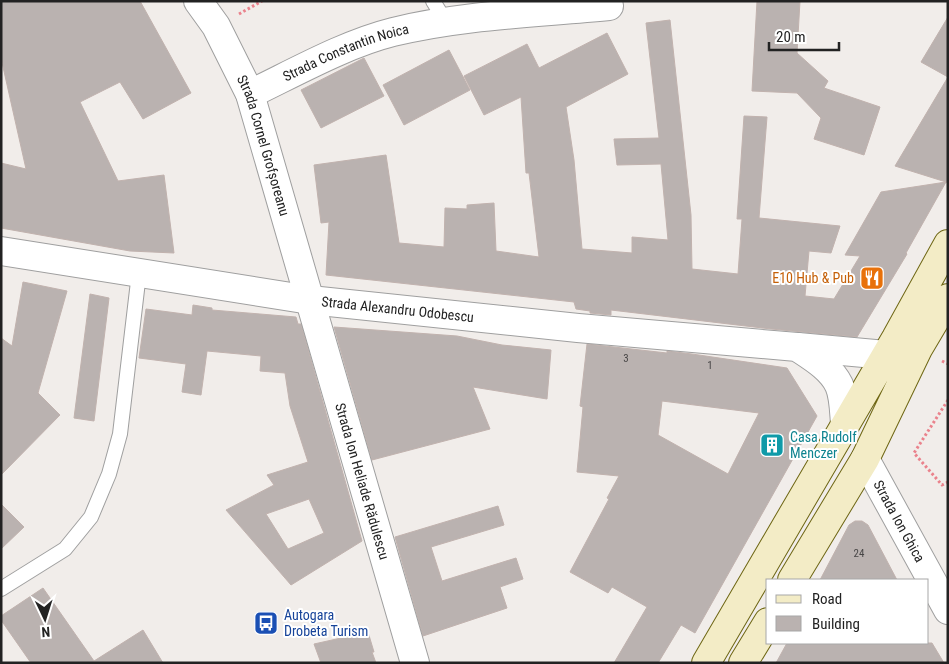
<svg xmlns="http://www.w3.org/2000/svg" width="949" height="664" viewBox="0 0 949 664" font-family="'Roboto Condensed',sans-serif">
	<rect width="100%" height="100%" fill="#f1edea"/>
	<!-- building -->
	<path fill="#bab2b0" stroke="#c1b2ae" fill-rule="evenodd" d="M1 1H140L191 93 143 119 120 82 80 102 118 181 164 175 174 253 130 251 1 228V163L26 169 1 58Z
		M757 1H800L797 53 828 81 824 88 880 107 864 155 814 139 821 118 797 93 752 91Z
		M948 17V77L921 62Z
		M670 20 691 215 692 269 738 274 742 219H737L744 116 767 117 759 218 840 226 831 253 809 251 805 296 834 299 860 256 845 255 881 192 946 182 895 166 948 77V183L946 182 906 253 907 254 857 337 771 329 611 310V315L590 313V311L576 309 574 302 326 275 329 222 321 223 314 165 386 155 399 243 444 247 445 208 467 209V205L494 203 496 251 539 257 529 173H526L521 97 484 115 464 76 527 44 539 68 607 33 628 74 566 107 574 160 582 249 632 253V237L668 240 661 164 617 165 614 139 659 138 646 23Z
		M449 50 470 90 404 125 383 85Z
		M364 58 384 96 321 128 301 90Z
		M23 282 67 291 38 393 60 415 1 475V338L12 346Z
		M90 294 109 298 94 421 74 418Z
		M193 305 212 308V310L296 317 298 324H301L362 541 291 585 226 510 274 485 267 475 308 462 290 406 285 373 260 371 261 356 207 351 201 395 182 392 186 364 139 358 146 309 192 315ZM309 499 324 533 288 549 266 514Z
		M334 327 457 336 502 345 551 350 547 399 473 387 490 429 372 460Z
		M587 344 667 353V351L692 354 787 368 817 416 695 633 681 625 658 663H614L647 607 612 587 608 593 570 572 609 499 607 498 619 476 577 472 583 407 580 406ZM662 401 759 413 728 474 658 435Z
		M1 504 24 527 1 549Z
		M498 506 504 525 431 547 442 581 516 558 523 579 500 587 507 608 423 636 395 537Z
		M855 521H862L868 525 897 580H820L849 525Z
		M43 588 94 661 143 630 163 663H31L1 620V616Z
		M368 632 374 652H372L376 663H321L314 644Z
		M787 643H932L944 663H776Z"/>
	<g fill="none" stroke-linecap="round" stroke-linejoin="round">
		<!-- service casing -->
		<g stroke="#9f9f9f" stroke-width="16">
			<path id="service" d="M433 1 446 22
				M1 589 65 549 91 517 109 474 120 434 139 273"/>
		</g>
		<!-- minor casing -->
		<g stroke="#9f9f9f" stroke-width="30">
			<g id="minor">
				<path id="s1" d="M198 1 216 26 250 94 415 663"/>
				<path id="s2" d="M250 94C294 73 345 44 393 32 462 15 538 13 609 6"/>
				<path id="s3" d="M1 251 310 300 578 328 797 347C812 357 831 368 839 385 844 396 844 412 845 424"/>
				<path d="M798 347 886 355"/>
				<path id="s4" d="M865 459 948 610"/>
			</g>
		</g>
		<!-- secondary casing -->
		<g stroke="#6e6613" stroke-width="30">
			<path id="secondary" d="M792 580 865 459 918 349 948 298
				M706 663 896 338 948 244
				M743 663 768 622"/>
		</g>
		<!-- path -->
		<path stroke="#ea828c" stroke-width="3" stroke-dasharray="2.5 2.5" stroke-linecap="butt" d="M239 14 262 1
			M942 361 948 364
			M948 400 914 453 942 485 948 482"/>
		<!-- service -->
		<use href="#service" stroke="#fff" stroke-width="14"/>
		<!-- minor -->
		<use href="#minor" stroke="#fff" stroke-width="28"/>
		<!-- secondary -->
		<use href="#secondary" stroke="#f3ecc6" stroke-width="28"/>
	</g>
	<!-- icons -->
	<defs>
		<g id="restaurant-square" transform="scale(1.25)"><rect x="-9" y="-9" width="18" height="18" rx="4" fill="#e8710a" stroke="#fff"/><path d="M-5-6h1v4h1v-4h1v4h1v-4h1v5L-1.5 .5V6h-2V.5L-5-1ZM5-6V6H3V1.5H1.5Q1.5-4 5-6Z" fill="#fff"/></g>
		<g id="building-square" transform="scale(1.25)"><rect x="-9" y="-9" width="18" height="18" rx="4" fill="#0f9aa8" stroke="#fff"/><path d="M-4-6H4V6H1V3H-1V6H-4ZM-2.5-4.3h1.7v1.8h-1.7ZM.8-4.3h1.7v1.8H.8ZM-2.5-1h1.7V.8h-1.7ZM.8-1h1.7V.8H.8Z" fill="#fff"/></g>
		<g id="bus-square" transform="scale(1.25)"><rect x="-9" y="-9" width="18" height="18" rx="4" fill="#1a4fb4" stroke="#fff"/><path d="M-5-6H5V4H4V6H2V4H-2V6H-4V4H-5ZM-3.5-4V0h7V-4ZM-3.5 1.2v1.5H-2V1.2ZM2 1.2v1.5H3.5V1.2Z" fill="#fff"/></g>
	</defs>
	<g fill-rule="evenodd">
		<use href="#restaurant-square" x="872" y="278"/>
		<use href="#building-square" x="772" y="445"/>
		<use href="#bus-square" x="266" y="623"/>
	</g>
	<g text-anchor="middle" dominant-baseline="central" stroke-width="4" stroke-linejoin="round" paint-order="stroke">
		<!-- number labels -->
		<g font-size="11" fill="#484646">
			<text x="626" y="358">3</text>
			<text x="710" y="365">1</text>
			<text x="859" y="553">24</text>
		</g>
		<!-- street labels -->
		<g font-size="14" fill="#222" stroke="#fff">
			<text stroke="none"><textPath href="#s2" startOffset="105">Strada Constantin Noica</textPath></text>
			<text stroke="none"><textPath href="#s1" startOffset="160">Strada Cornel Grofșoreanu</textPath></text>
			<text stroke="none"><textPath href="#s3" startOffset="401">Strada Alexandru Odobescu</textPath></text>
			<text stroke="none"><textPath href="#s1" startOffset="510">Strada Ion Heliade Rădulescu</textPath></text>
			<text stroke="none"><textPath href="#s4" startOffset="71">Strada Ion Ghica</textPath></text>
		</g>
		<!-- food labels -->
		<g font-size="14" fill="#c56008" stroke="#fff" text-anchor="end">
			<text x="854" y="278">E10 Hub &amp; Pub</text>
		</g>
		<!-- culture labels -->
		<g font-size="14" fill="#0d838f" stroke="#fff" text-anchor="start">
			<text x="790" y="437">Casa Rudolf<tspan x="790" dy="16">Menczer</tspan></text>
		</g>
		<!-- transit labels -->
		<g font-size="14" fill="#164399" stroke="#fff" text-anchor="start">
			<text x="284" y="615">Autogara<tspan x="284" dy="16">Drobeta Turism</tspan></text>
		</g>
	</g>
	<!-- border -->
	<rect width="949" height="664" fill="none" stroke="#222222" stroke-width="5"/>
	<!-- legend -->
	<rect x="766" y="579" width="162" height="65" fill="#ffffff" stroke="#a7a7a7"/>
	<rect x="776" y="595" width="25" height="8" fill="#f3ecc6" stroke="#a7a7a7"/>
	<text x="812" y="604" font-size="15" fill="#222222">Road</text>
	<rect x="776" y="616" width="25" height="15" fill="#bab2b0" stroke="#a7a7a7"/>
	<text x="812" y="629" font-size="15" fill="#222222">Building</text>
	<!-- north arrow -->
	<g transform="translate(45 619) rotate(176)" stroke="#ffffff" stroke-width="4" paint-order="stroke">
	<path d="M0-4L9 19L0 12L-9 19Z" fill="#222222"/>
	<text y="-8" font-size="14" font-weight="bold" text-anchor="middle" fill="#222222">N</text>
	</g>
	<!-- scale -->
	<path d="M769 42v8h70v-8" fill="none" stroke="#222222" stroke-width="2.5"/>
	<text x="776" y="42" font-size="15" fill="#222222" stroke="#ffffff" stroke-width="4" paint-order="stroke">20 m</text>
</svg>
